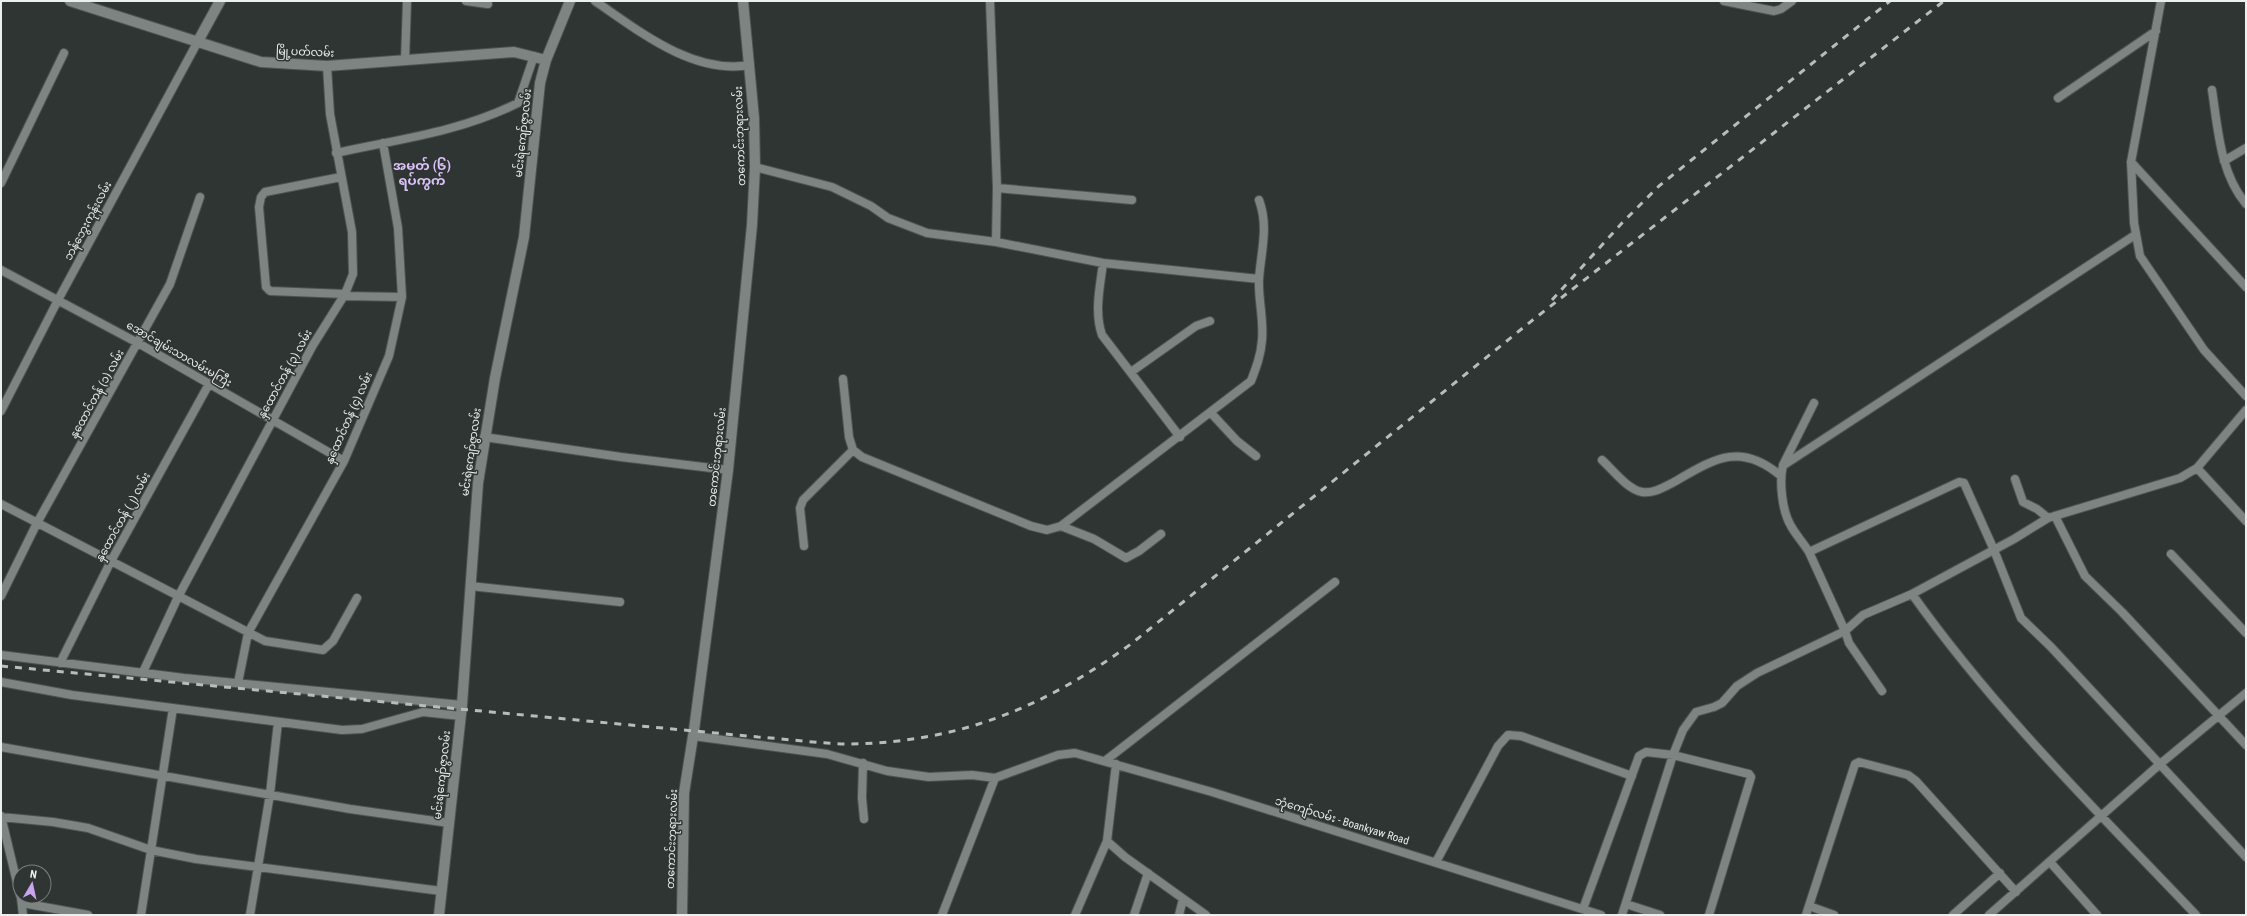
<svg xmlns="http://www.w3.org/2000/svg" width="2247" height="916" viewBox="0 0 2247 916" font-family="'Roboto Condensed','Noto Sans Myanmar',sans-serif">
	<rect width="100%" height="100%" fill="#2f3533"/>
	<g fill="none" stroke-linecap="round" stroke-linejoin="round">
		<!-- minor casing -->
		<g stroke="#4e5352" stroke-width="10">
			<path id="minor" d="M466 1 488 4
				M595 1C639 31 693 75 750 65
				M990 1 997 188 1132 200
				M1724 1 1774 11 1781 9 1792 1
				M2161 1 2131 162 2134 223 2140 256 2204 350 2246 396
				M405 61 407 1
				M2212 90C2218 129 2220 173 2246 204
				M2058 98 2156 31
				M336 153C400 139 459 132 518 103L534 56
				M2224 161 2246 148
				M2131 162 2246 287
				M755 167 832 187 871 206 888 218 927 233 996 242 1103 263 1259 279
				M341 177 265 192 261 197 259 207 266 287 270 291 345 294
				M1 183 64 53
				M996 242 997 188
				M1103 263C1100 287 1094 312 1102 335L1180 437
				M1 270 138 343 344 461
				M343 296 402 297
				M1131 372 1196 326 1210 321
				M843 379 849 437 853 450 862 457 1031 526 1047 530 1061 526 1251 381C1256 368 1261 355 1262 340 1264 320 1258 299 1259 279 1261 251 1269 227 1259 200
				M1814 403 1783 465C1779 482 1782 511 1791 526 1796 535 1804 544 1809 552L1959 482 1964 483 1994 550 2021 618 2051 647 2246 857
				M1 411 58 300 197 43
				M1211 413 1237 441 1256 456
				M484 437 621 457 728 470
				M1602 460C1613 470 1627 489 1642 492 1653 494 1664 487 1674 482 1714 459 1740 441 1781 476
				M1784 465 2135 235
				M2197 468 2246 521
				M2015 479 2023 502 2037 509 2048 518
				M1 504 265 641 323 650 333 641 357 598
				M2055 516 2085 576 2122 612 2246 745
				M1061 526 1094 539 1126 558 1139 551 1161 534
				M804 546 800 508 803 500 853 450
				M1809 552 1845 631 1849 643 1882 691
				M2171 554 2246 633
				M470 586 620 602
				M1912 594C1995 711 2098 812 2196 915
				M1 596 37 523 170 284 200 197
				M1 655 184 678 462 705
				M60 663 111 561 209 384
				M143 672 178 597 313 345 345 294 353 274 352 232 330 114 327 66
				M1 682 72 695 342 730 362 729 423 712 461 716
				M238 683 248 633 344 461 389 356 402 297 398 228 383 143
				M693 736 827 754 887 771 929 777 972 775 995 778 1058 755 1075 753 1212 792 1601 915
				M1 747 350 809 449 823
				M1105 761 1335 582
				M863 763 862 798 864 819
				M1 816 20 895
				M1 817 53 822 88 828 151 850 196 859 441 891
				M1107 841 1125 857 1206 915
				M1436 862 1498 746 1508 735 1521 736 1632 776
				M2050 862 2097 915
				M21 898 23 915
				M22 903 88 915
				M1626 904 1660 915
				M1809 906 1834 915
				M1583 909 1639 756 1646 752 1673 755 1749 774 1751 777 1709 915
				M141 915 173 708
				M250 915 270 794 278 722
				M942 915 995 778
				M1075 915 1107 841 1116 764
				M1134 915 1148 873
				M1179 915 1183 899
				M1622 915 1673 755 1683 730 1696 712 1714 707 1722 703 1737 686 1757 673 1845 631 1863 615 1912 594 2014 539 2048 518 2180 478 2197 468 2246 410
				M1806 915 1855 764 1859 762 1908 775 1916 781 2016 892
				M1953 915 2000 873
				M1989 915 2160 764 2246 693"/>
		</g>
		<!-- tertiary casing -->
		<g stroke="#4e5352" stroke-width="12">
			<path id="tertiary" d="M70 1 261 62 327 66 514 52 546 60
				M197 43 220 1
				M439 915 462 705 478 483 495 378 524 237 540 83 546 60 570 1"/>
		</g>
		<!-- secondary casing -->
		<g stroke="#4e5352" stroke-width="12">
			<path id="secondary" d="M682 915 684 793 694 730 728 470 752 225 755 167 754 118 743 1"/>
		</g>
		<!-- minor -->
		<use href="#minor" stroke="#7d8482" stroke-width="8"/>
		<!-- tertiary -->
		<use href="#tertiary" stroke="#7d8482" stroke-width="10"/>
		<!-- secondary -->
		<use href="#secondary" stroke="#7d8482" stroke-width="10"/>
		<!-- rail -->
		<path stroke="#b8bcbb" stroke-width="3" stroke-dasharray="7 7" stroke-linecap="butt" d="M1552 300 1622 223 1659 186 1890 1
			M1 666 758 737C789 739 821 744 851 744 961 742 1044 707 1131 644L1534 319 1944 1"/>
	</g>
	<g text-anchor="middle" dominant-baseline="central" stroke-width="3" stroke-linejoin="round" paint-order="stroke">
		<!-- street labels -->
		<g font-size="11" fill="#ebefee" stroke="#2f3533">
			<text transform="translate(305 52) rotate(2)">မြို့ပတ်လမ်း</text>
			<text transform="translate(523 133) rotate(-84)">မင်းရဲကျော်ဇွာလမ်း</text>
			<text transform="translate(740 136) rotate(-92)">တကောင်းဘုရားလမ်း</text>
			<text transform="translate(88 221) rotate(-62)">ဘန်ဘွေးကုန်းလမ်း</text>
			<text transform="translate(179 354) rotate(30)">အောင်ချမ်းသာလမ်းမကြီး</text>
			<text transform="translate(285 374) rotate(-61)">နှထောင်တန် (၃) လမ်း</text>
			<text transform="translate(97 394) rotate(-61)">နှထောင်တန် (၁) လမ်း</text>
			<text transform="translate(349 418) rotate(-66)">နှထောင်တန် (၄) လမ်း</text>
			<text transform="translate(471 452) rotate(-82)">မင်းရဲကျော်ဇွာလမ်း</text>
			<text transform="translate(717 457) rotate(-84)">တကောင်းဘုရားလမ်း</text>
			<text transform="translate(123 517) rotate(-61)">နှထောင်တန် (၂) လမ်း</text>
			<text transform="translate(442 775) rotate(-84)">မင်းရဲကျော်ဇွာလမ်း</text>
			<text transform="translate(1342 821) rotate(17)">ဘုံကျော်လမ်း - Boankyaw Road</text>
			<text transform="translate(672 839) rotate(-88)">တကောင်းဘုရားလမ်း</text>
		</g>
		<!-- quarter labels -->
		<g font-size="13" font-weight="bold" fill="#dcc2f9" stroke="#2f3533">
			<text x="422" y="165">အမှတ် (၆)<tspan x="422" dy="15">ရပ်ကွက်</tspan></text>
		</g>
	</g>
	<!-- border -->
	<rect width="2247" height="916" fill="none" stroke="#ebefee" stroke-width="4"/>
	<!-- north arrow -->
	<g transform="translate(32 884) rotate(9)"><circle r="19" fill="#2f3533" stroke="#7a7f7e"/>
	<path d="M0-3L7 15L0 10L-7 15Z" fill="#c8a5ee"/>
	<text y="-6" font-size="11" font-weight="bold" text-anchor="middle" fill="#ebefee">N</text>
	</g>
</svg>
